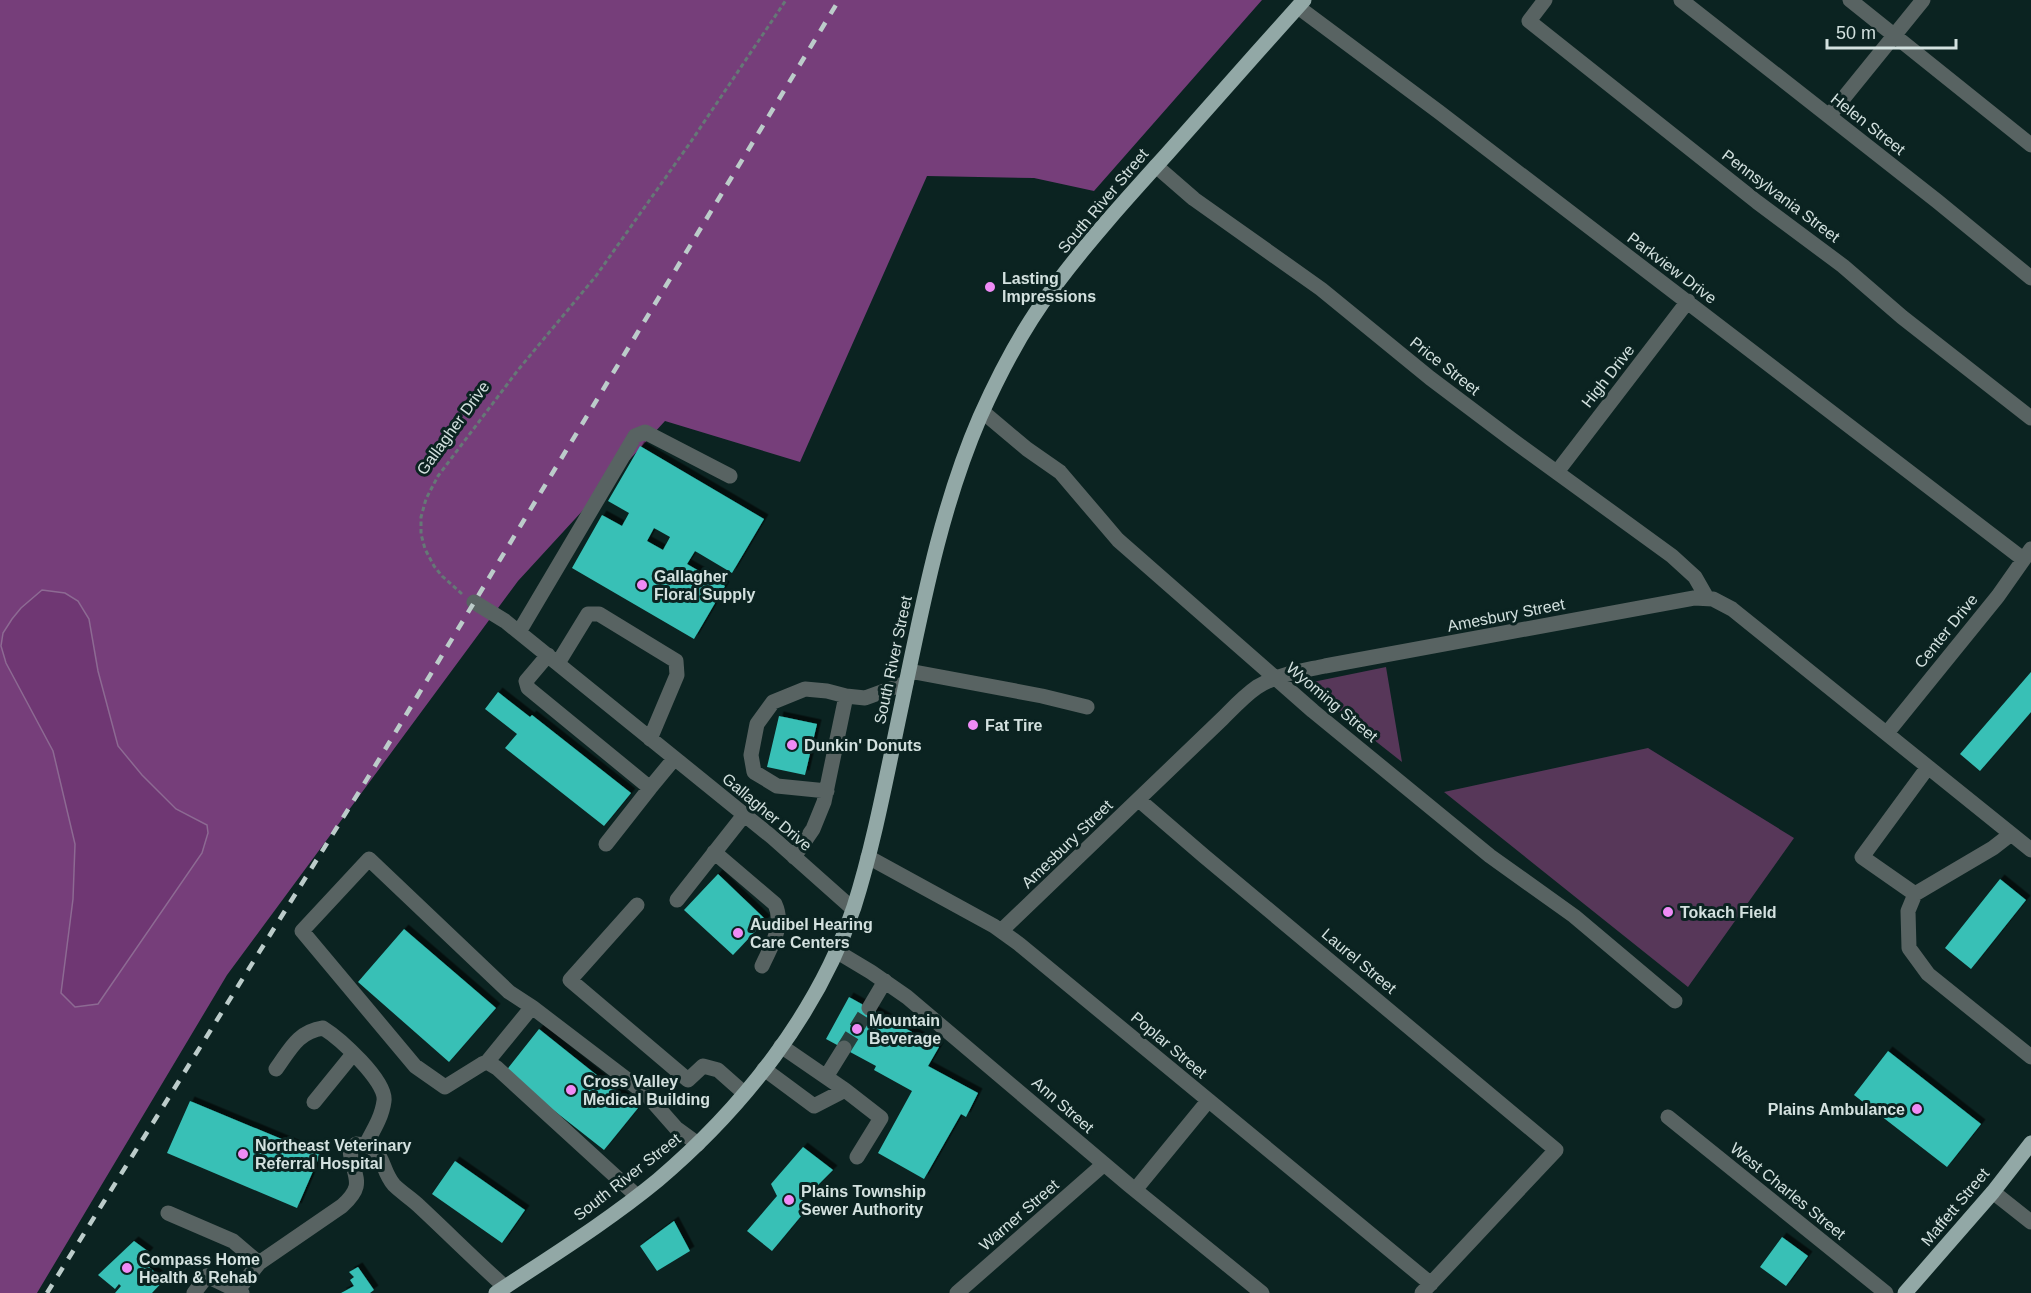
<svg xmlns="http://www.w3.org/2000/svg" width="2031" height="1293" viewBox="0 0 2031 1293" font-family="Helvetica,sans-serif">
	<defs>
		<filter id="shadow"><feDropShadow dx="4.5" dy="-4.5" stdDeviation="0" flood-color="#0009"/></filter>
	</defs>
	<rect width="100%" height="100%" fill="#0b2321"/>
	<!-- green -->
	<path fill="#573759" d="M1386 667 1402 762 1303 684Z
		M1648 748 1794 838 1688 987 1444 792Z"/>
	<!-- forest -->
	<path fill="#763e7a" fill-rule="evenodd" d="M0 0H1262L1094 191 1034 178 927 176 800 462 665 421 518 581 227 975 37 1293H0ZM65 593 78 601 89 619 98 671 118 746 142 775 176 809 207 825 208 833 202 853 73 899 75 844 53 751 6 663 1 646 3 633 21 608Z"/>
	<!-- water -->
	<path fill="#6f3773" stroke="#8d6a93" stroke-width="1.5" d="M42 590 65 593 78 601 89 619 98 671 118 746 142 775 176 809 207 825 208 833 202 853 98 1004 75 1007 61 993 73 899 75 844 53 751 6 663 1 646 3 633 12 619 21 608Z"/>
	<!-- building -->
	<path fill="#37c0b6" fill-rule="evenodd" filter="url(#shadow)" d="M640 446 764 519 732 573 695 551 687 564 725 586 694 639 572 568 602 515 622 526 629 513 608 501ZM654 528 670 537 663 550 647 541Z
		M2031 672V712L1980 771 1960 754Z
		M498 692 530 717 532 715 631 793 604 826 505 748 517 734 485 709Z
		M779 716 817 724 805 775 767 767Z
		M718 874 766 920 733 955 684 910Z
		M2000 879 2026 900 1971 969 1945 948Z
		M404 929 496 1008 449 1062 358 982Z
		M849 997 939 1047 928 1066 978 1093 966 1117 961 1114 924 1179 878 1153 912 1091 874 1070 876 1066 826 1039Z
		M539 1029 638 1108 604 1150 505 1072Z
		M1888 1051 1981 1124 1947 1167 1854 1095Z
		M190 1101 320 1155 297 1208 167 1153Z
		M803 1147 833 1170 800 1203 806 1210 772 1251 747 1231 777 1196 771 1184Z
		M455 1161 525 1210 502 1243 432 1194Z
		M674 1221 690 1251 657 1271 640 1246Z
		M1782 1237 1808 1256 1786 1286 1760 1267Z
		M134 1241 149 1252 142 1261 164 1280 152 1293H115L121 1286 119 1284 115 1289 98 1275Z
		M358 1267 374 1290 370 1293H341L354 1286 350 1280 354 1277 349 1272Z"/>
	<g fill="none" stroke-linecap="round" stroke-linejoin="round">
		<!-- minor-tunnel -->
		<path stroke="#29403e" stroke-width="15" stroke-dasharray="15 8" stroke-linecap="butt" d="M844 1048 869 1008"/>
		<!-- path -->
		<path stroke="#657876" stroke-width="3" stroke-dasharray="4.5 3" stroke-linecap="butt" d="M462 594 442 576 434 566 425 549 421 534V517L426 499 438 476 518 370 596 276 690 143 786 0"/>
		<!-- minor -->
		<path stroke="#586362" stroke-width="15" d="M1545 0 1529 21 1757 202 1843 266 1902 317 2031 418
			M1681 0 1937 201 2031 278
			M1850 0 2031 145
			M1298 7 1439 112 2023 559
			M1829 116 1923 0
			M1156 166 1194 199 1321 289 1430 378 1511 439 1672 556 1695 577 1707 598
			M983 412 1027 449 1060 472 1118 540 1313 711 1490 856 1574 916 1675 1001
			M1557 472 1688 301
			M474 602 505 621 772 837 853 909
			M519 632 635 436 645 432 730 476
			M548 655 526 681 528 688 650 788 674 759
			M558 663 588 614H599L676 661 677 675 650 739
			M909 671 1042 696 1087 707
			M1887 733 1998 596 2031 549
			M827 791 777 786 754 772 751 755 757 724 773 702 805 689 827 691 846 696
			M1139 800 1204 856 1556 1150 1422 1293
			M2011 834 1993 848 1915 894 1908 911 1909 948 1928 974 2031 1057
			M606 844 650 788
			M714 852 775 904C785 926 771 946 762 966
			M794 857 813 829 824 802 846 696 865 698 906 683
			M868 857 994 926 1019 944 1431 1284
			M1915 894 1862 857 1928 767
			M677 900 744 815
			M637 905 570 980 688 1080 703 1066 718 1070 744 1093
			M1001 931 1222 719C1233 708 1244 696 1257 687 1278 674 1302 671 1325 666L1694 598 1713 599 1732 609 2031 850
			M836 951 871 972 907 997 1129 1185 1262 1293
			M869 1008 885 981
			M487 1062 532 1007
			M276 1069C290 1050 297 1032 323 1028 339 1038 387 1081 384 1101 382 1117 373 1131 366 1144
			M764 1069 814 1106 845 1090 781 1046
			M826 1077 844 1048
			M845 1090 881 1118 857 1157
			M314 1102 353 1054
			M1668 1117 1886 1293
			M1135 1190 1208 1101
			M1993 1192 2031 1222
			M637 1196 497 1068 487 1062 482 1064 445 1087 415 1066 302 931 369 859 509 992 532 1007 646 1094 676 1128 698 1144
			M168 1213 233 1241 259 1263 342 1206C366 1184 354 1179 350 1151L356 1144C386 1145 379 1168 394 1185 402 1193 412 1199 419 1206 448 1233 476 1261 505 1287
			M237 1291 259 1263
			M194 1293 207 1276 242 1293
			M957 1293 1104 1164"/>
		<!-- major -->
		<path stroke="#92a8a6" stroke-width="15" d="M496 1293C550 1257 607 1222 658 1180 743 1108 818 1013 854 907 873 847 885 784 898 722 920 619 938 514 980 417 1000 372 1024 326 1054 287 1089 240 1128 197 1167 154 1212 103 1258 51 1304 0
			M1905 1293 1993 1192 2031 1143"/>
		<!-- rail -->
		<path stroke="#bcccca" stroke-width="4.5" stroke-dasharray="10 10" stroke-linecap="butt" d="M47 1293 372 771 839 0"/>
	</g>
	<!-- markers -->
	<g fill="#ef8bf6" stroke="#0b2321" stroke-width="2">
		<circle cx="990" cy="287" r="6"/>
		<circle cx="642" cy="585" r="6"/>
		<circle cx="973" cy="725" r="6"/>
		<circle cx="792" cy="745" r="6"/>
		<circle cx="1668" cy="912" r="6"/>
		<circle cx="738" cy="933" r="6"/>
		<circle cx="857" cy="1029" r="6"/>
		<circle cx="571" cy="1090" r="6"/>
		<circle cx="1917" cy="1109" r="6"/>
		<circle cx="243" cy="1154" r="6"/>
		<circle cx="789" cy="1200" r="6"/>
		<circle cx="127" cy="1268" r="6"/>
	</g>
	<g text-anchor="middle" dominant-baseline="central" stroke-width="6" stroke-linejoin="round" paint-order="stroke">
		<!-- street labels -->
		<g font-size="16" fill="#d3e1df" stroke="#0b2321">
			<text transform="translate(1868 124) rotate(38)">Helen Street</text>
			<text transform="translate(1781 196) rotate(37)">Pennsylvania Street</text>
			<text transform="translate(1103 201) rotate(-50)">South River Street</text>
			<text transform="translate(1672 268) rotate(37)">Parkview Drive</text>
			<text transform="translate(1445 366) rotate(38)">Price Street</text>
			<text transform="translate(1608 376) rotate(-52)">High Drive</text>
			<text transform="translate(453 428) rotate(-54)">Gallagher Drive</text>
			<text transform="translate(1506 615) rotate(-11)">Amesbury Street</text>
			<text transform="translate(1946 631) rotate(-51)">Center Drive</text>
			<text transform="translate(893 660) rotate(-78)">South River Street</text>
			<text transform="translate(1332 702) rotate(40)">Wyoming Street</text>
			<text transform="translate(767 812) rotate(40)">Gallagher Drive</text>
			<text transform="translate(1067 844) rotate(-44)">Amesbury Street</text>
			<text transform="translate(1359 961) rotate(40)">Laurel Street</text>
			<text transform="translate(1169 1045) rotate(40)">Poplar Street</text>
			<text transform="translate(1063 1105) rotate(41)">Ann Street</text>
			<text transform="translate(627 1177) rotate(-38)">South River Street</text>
			<text transform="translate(1788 1191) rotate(39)">West Charles Street</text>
			<text transform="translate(1955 1207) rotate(-50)">Maffett Street</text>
			<text transform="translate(1019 1215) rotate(-41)">Warner Street</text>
		</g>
		<!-- poi labels -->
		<g font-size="16" font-weight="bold" fill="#d3e1df" stroke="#0b2321" text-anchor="start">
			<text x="1002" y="278">Lasting<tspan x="1002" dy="18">Impressions</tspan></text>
			<text x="654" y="576">Gallagher<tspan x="654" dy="18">Floral Supply</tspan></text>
			<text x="985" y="725">Fat Tire</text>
			<text x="804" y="745">Dunkin' Donuts</text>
			<text x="1680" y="912">Tokach Field</text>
			<text x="750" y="924">Audibel Hearing<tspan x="750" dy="18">Care Centers</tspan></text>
			<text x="869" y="1020">Mountain<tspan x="869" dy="18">Beverage</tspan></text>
			<text x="583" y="1081">Cross Valley<tspan x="583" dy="18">Medical Building</tspan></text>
			<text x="1905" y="1109" text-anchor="end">Plains Ambulance</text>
			<text x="255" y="1145">Northeast Veterinary<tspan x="255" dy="18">Referral Hospital</tspan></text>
			<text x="801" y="1191">Plains Township<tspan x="801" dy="18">Sewer Authority</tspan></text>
			<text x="139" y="1259">Compass Home<tspan x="139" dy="18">Health &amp; Rehab</tspan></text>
		</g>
	</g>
	<!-- scale -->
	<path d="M1827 39v9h129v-9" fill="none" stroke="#d3e1df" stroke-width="3"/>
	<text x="1836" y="39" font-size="18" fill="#d3e1df" stroke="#0b2321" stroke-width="4.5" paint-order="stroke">50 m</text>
</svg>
